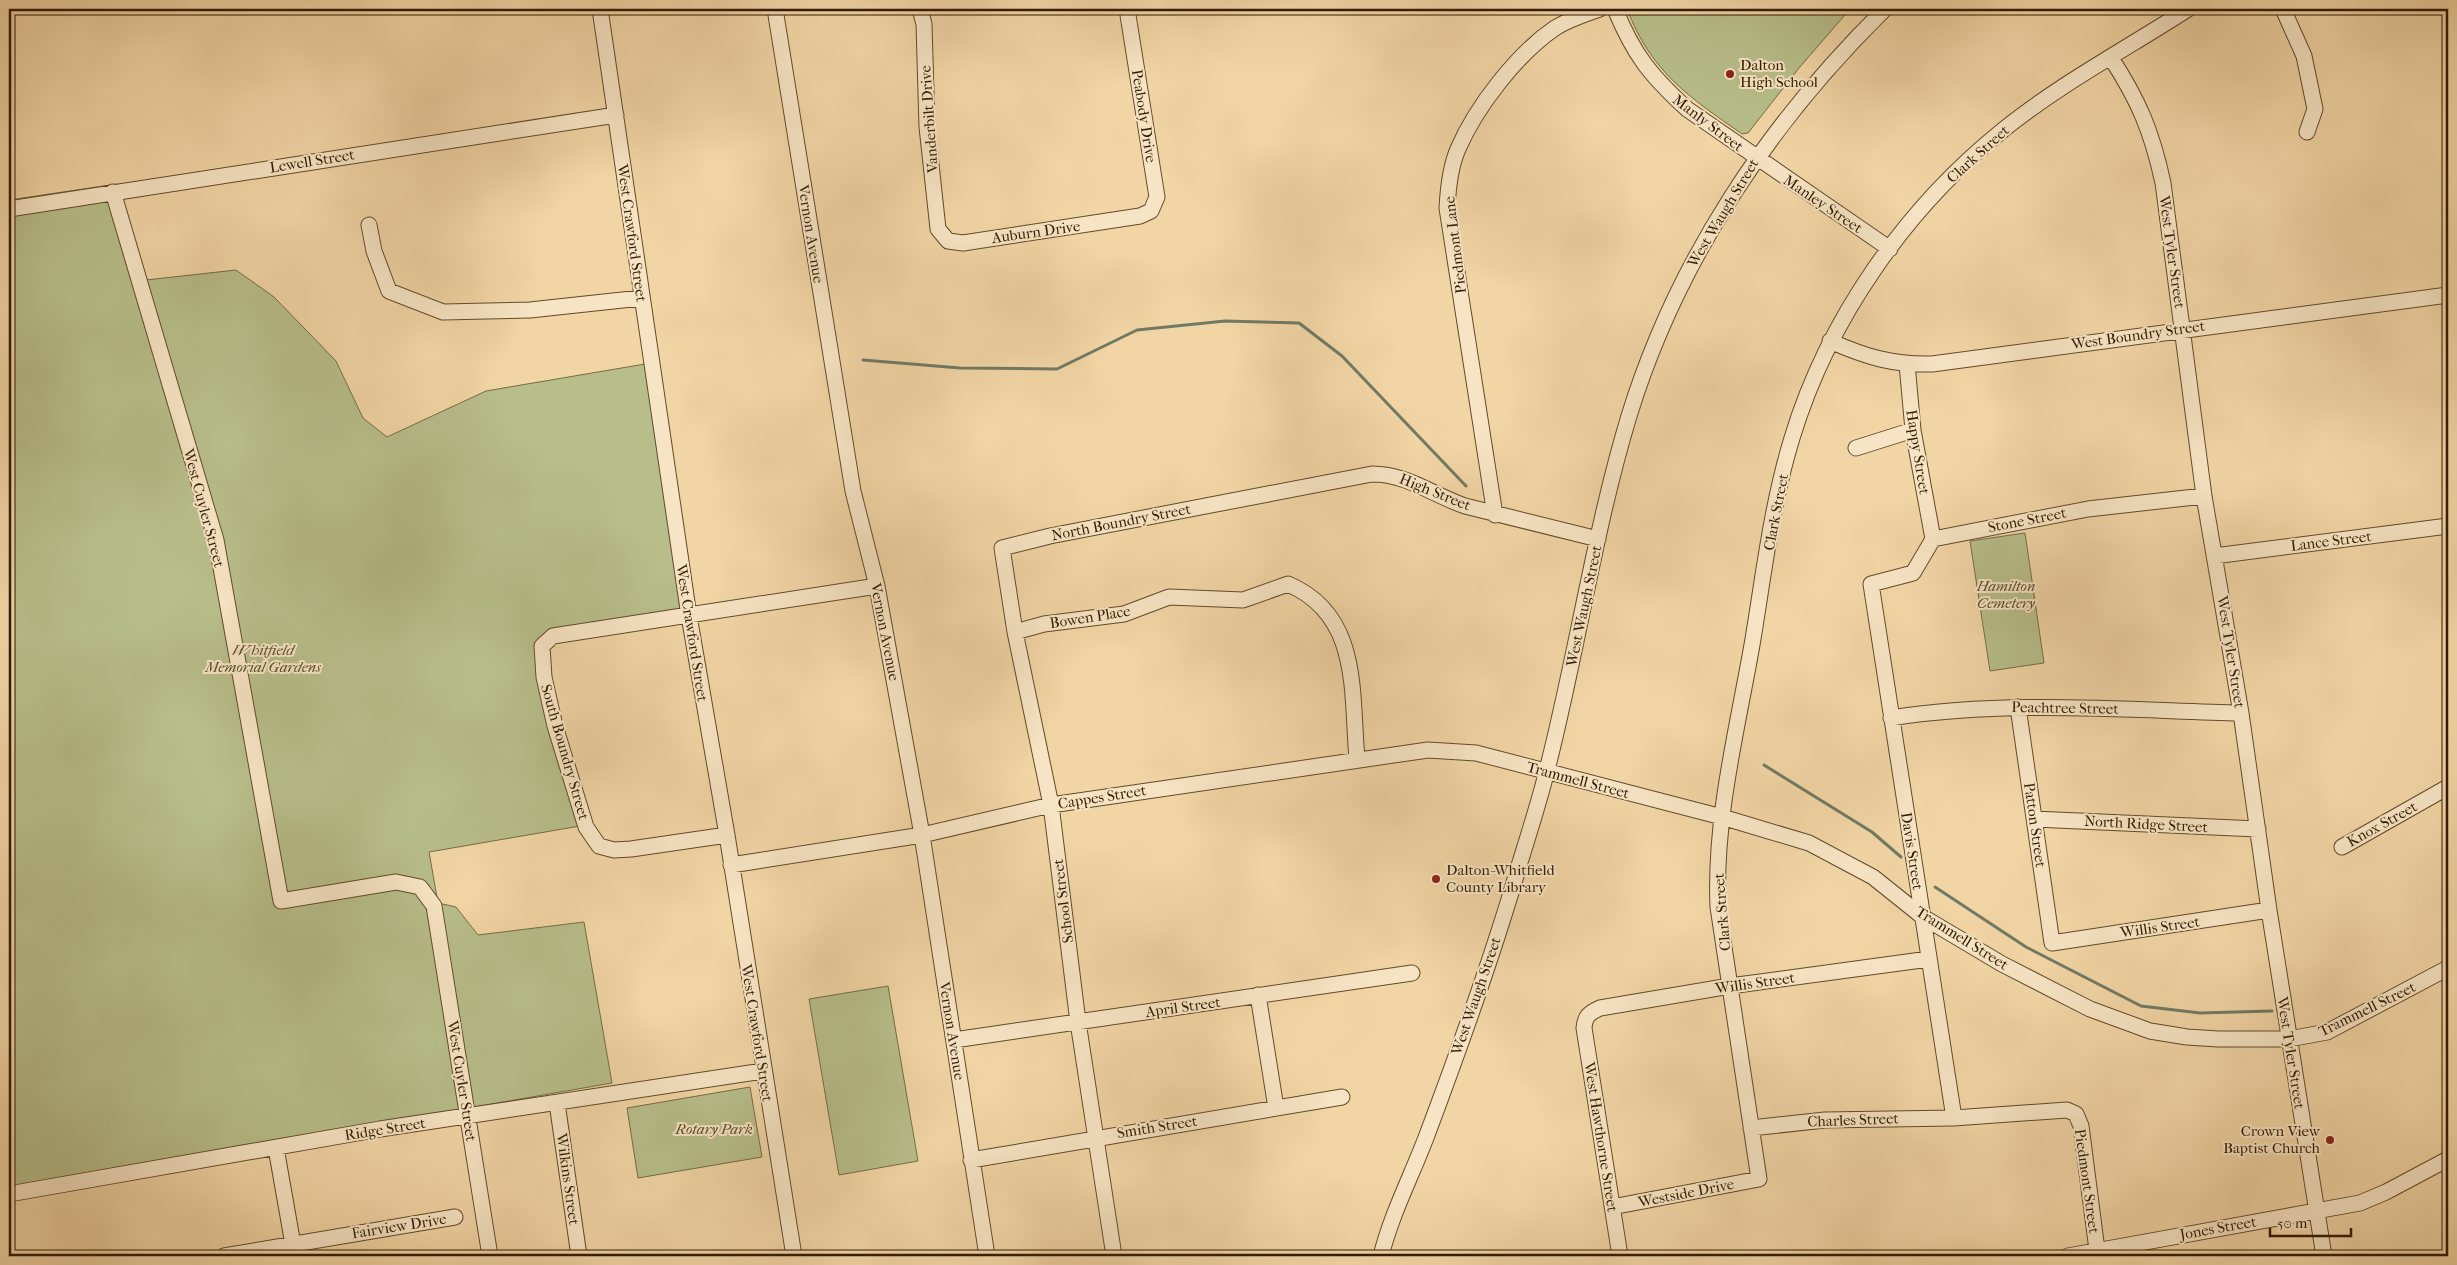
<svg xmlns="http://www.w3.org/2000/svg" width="2457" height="1265" viewBox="0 0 2457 1265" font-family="'IM FELL French Canon',serif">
	<rect width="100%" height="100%" fill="#f2d5a5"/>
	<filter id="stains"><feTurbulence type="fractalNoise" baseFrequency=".004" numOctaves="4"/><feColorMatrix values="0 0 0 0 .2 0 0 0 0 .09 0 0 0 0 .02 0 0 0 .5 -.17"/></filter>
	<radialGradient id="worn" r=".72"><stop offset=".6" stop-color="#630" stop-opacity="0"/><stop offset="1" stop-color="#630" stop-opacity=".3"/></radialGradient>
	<!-- green -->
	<path fill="#b7be8a" stroke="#746c45" d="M1627 9H1850L1799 68 1748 133 1742 134C1689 97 1651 72 1627 9Z
		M117 184 146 280 236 270 274 297 336 361 363 418 387 437 486 391 645 364 683 610 539 639 580 826 429 852 438 903 456 907 478 935 584 922 612 1083 9 1188V200Z
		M2025 533 2044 663 1990 671 1970 541Z
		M888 986 918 1161 839 1175 809 999Z
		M750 1087 762 1157 638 1178 627 1108Z"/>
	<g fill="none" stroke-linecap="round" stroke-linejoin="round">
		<!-- stream -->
		<path stroke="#717a64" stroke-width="3" d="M863 360 960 368 1057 369 1137 330 1225 321 1299 323 1342 356 1466 486
			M1764 765 1872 832 1901 857
			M1935 887 2026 947 2141 1006 2200 1013 2272 1011"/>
		<!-- minor casing -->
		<g stroke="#614a29" stroke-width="17">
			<path id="minor" d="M600 9 689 616 727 835 794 1256
				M775 9 853 491 877 586 922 835 987 1256
				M920 9 924 24 927 127 938 229 948 241 963 243 1140 216 1151 211 1157 197 1127 9
				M1615 9C1634 55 1650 75 1687 109L1890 249
				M2283 9 2304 56 2315 109 2307 132
				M2111 58C2139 101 2152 132 2163 183L2204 496 2241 713 2269 910 2324 1256
				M113 192 216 540 281 901 396 882 420 887 434 906 490 1256
				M9 209 616 115
				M369 225 374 251 389 291 443 312 530 310 641 298
				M1830 341C1866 357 1893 365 1932 364L2448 295
				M1907 364 1913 430 1933 539
				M1856 448 1913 430
				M1495 515 1447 208C1448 189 1450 167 1458 149 1476 107 1517 54 1555 28 1568 20 1585 14 1600 9
				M2214 556 2448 526
				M1015 632 1044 624 1124 614 1169 597 1243 600 1288 584C1361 615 1351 693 1357 759
				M2018 707 2052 943 2269 910
				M1891 718C2006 700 2124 710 2241 713
				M2034 819 2258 829
				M727 835 631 849 614 850 599 846 586 827 555 726 544 677 542 646 553 636 877 586
				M2342 847 2448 787
				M731 865 922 835 1051 805 1428 750 1476 753 1722 817 1809 843 1873 877 1923 917 2002 964 2090 1009 2150 1031 2187 1037 2218 1039H2289L2327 1032 2448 968
				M1258 995 1276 1108
				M954 1040 1412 973
				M557 1103 579 1256
				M1954 1118 1871 584 1913 573 1933 539 2088 509 2204 496
				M1751 1128 1825 1120 1954 1118 2067 1110 2076 1114 2081 1126 2097 1250
				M276 1148 295 1256
				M971 1160 1342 1097
				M9 1194 380 1129 763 1071
				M1612 1207 1759 1179 1718 907C1714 817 1738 727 1753 639 1764 572 1772 503 1792 438 1828 319 1906 208 2003 130 2060 84 2126 49 2188 9
				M224 1256 455 1217
				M1114 1256 1078 1022 1051 805 1015 632 1002 548 1050 536 1372 474C1407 474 1433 495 1465 506L1598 539
				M1381 1256C1391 1215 1412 1175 1427 1135 1460 1047 1492 959 1518 869 1528 836 1539 803 1547 770 1577 653 1594 532 1629 416 1677 260 1769 123 1885 9
				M1620 1256 1584 1028C1585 1016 1589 1013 1600 1008L1730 986 1929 959
				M2068 1256 2360 1203 2386 1192 2448 1159"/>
		</g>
		<!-- minor -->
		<use href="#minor" stroke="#f7e4c4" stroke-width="15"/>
	</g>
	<!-- markers -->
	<g fill="#8f2418" stroke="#f7e4c4" stroke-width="2">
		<circle cx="1730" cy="74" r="5"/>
		<circle cx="1436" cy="879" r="5"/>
		<circle cx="2330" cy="1140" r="5"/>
	</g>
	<g text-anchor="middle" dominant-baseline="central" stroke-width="4" stroke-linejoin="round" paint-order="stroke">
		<!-- poi labels -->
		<g font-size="15" fill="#311b00" stroke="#f7e4c4" text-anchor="start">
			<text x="1740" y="65">Dalton<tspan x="1740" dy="17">High School</tspan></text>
			<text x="1446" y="870">Dalton-Whitfield<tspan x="1446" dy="17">County Library</tspan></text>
			<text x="2320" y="1131" text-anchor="end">Crown View<tspan x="2320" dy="17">Baptist Church</tspan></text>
		</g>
		<!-- street labels -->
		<g font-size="15" fill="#311b00" stroke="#f7e4c4">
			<text transform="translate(1144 116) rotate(81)">Peabody Drive</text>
			<text transform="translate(929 119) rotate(-94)">Vanderbilt Drive</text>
			<text transform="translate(1708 123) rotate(37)">Manly Street</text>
			<text transform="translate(1978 154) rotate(-42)">Clark Street</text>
			<text transform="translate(312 161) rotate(-9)">Lewell Street</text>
			<text transform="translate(1823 204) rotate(34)">Manley Street</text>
			<text transform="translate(1723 213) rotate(-59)">West Waugh Street</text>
			<text transform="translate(1036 232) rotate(-8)">Auburn Drive</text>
			<text transform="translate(632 233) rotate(82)">West Crawford Street</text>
			<text transform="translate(811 234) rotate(81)">Vernon Avenue</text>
			<text transform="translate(1455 245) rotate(-97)">Piedmont Lane</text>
			<text transform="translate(2172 252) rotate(82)">West Tyler Street</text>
			<text transform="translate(2138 335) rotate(-8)">West Boundry Street</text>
			<text transform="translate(1918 452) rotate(81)">Happy Street</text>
			<text transform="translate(1435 492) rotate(22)">High Street</text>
			<text transform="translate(204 508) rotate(75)">West Cuyler Street</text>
			<text transform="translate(1776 512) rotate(-79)">Clark Street</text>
			<text transform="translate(2027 520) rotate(-11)">Stone Street</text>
			<text transform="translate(1121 522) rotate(-11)">North Boundry Street</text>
			<text transform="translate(2331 541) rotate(-7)">Lance Street</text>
			<text transform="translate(1584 606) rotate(-78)">West Waugh Street</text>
			<text transform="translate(1090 617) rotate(-9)">Bowen Place</text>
			<text transform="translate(885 632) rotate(79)">Vernon Avenue</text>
			<text transform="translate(692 633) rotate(81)">West Crawford Street</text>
			<text transform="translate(2231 652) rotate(81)">West Tyler Street</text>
			<text transform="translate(2065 708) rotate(1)">Peachtree Street</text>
			<text transform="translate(565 752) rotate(74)">South Boundry Street</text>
			<text transform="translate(1578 780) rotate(15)">Trammell Street</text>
			<text transform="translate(1102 797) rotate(-9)">Cappes Street</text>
			<text transform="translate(2146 824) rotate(3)">North Ridge Street</text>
			<text transform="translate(2382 824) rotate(-29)">Knox Street</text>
			<text transform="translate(2035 825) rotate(82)">Patton Street</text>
			<text transform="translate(1912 851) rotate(81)">Davis Street</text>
			<text transform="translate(1063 901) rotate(-97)">School Street</text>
			<text transform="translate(1722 912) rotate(-95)">Clark Street</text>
			<text transform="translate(2160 927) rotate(-8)">Willis Street</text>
			<text transform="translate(1962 938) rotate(32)">Trammell Street</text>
			<text transform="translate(1755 983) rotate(-8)">Willis Street</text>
			<text transform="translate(1476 996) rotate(-71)">West Waugh Street</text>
			<text transform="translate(1183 1007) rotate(-8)">April Street</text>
			<text transform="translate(2367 1009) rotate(-26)">Trammell Street</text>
			<text transform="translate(952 1031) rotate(81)">Vernon Avenue</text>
			<text transform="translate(757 1033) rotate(81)">West Crawford Street</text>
			<text transform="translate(2291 1053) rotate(81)">West Tyler Street</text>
			<text transform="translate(462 1081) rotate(81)">West Cuyler Street</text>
			<text transform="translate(1853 1120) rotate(-2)">Charles Street</text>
			<text transform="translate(1157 1127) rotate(-9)">Smith Street</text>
			<text transform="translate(385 1129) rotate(-9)">Ridge Street</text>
			<text transform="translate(1601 1137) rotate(81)">West Hawthorne Street</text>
			<text transform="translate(568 1179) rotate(82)">Wilkins Street</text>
			<text transform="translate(2087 1181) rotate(82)">Piedmont Street</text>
			<text transform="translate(1686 1193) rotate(-11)">Westside Drive</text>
			<text transform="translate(399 1226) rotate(-9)">Fairview Drive</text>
			<text transform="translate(2218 1228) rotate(-10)">Jones Street</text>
		</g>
		<!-- park labels -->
		<g font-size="15" font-style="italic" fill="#594c29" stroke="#f7e4c4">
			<text x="2006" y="586">Hamilton<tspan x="2006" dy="17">Cemetery</tspan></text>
			<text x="263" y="650">Whitfield<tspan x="263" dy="17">Memorial Gardens</tspan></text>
			<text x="714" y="1129">Rotary Park</text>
		</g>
	</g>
	<!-- margin -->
	<rect width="2457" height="1265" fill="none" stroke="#f2d5a5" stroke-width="30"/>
	<rect x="10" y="10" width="2437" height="1245" fill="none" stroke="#311b00" stroke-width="2.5"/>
	<rect x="15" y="15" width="2427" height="1235" fill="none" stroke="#311b00"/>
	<!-- scale -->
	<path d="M2270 1228v8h81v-8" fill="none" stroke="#311b00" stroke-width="2.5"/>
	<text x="2277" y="1228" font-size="15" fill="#311b00" stroke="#f7e4c4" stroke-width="4" paint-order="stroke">50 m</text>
	<rect width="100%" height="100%" filter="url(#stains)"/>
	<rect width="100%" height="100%" fill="url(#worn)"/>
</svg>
